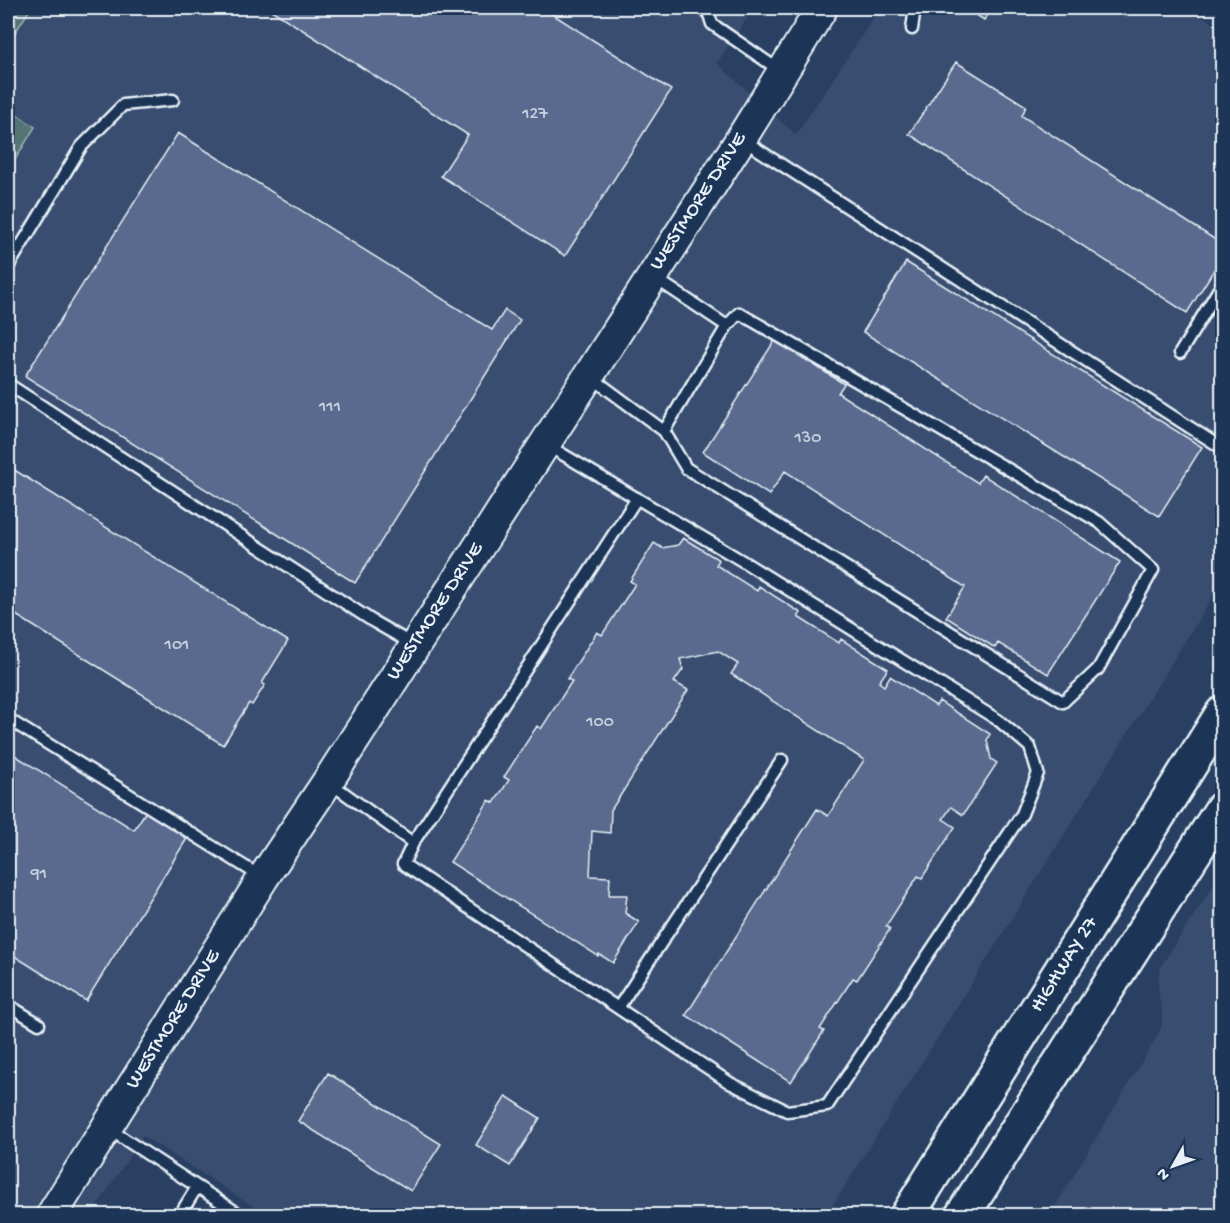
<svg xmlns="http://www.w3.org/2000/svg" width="1230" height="1223" viewBox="0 0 1230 1223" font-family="'Gochi Hand',sans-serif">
	<rect width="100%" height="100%" fill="#294062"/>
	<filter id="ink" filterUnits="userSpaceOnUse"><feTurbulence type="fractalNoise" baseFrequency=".0167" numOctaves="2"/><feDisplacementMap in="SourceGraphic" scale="12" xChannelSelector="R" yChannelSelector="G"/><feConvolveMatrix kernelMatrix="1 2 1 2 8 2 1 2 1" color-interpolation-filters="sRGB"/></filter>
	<g filter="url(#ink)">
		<!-- built -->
		<path fill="#384d70" d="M31 8H754L717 63 796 135 880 8H1190L1222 29V582L827 1215H267L143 1136 91 1215H8V171L35 127 8 108V43Z
			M1222 872V1215H1050L1159 1033 1162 1024V1010L1159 997 1158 982 1161 966Z"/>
		<!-- green -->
		<path fill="#547474" stroke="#9eb2b6" stroke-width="1.5" d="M8 8H31L8 43Z
			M8 108 35 127 8 171Z"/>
		<!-- building -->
		<path fill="#5a6b8f" stroke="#e8f1f8" stroke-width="1.5" d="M268 8H543L671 90 565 256 441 176 468 135Z
			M965 8H992L984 20Z
			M956 62 1026 106 1022 116 1222 244V257L1187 313 909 134Z
			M178 133 492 330 505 310 520 320 355 583 25 376Z
			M906 262 1202 447 1159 516 863 332Z
			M1222 318V335L1215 330Z
			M775 340 844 384 838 393 978 483 983 475 1120 562 1048 674 998 643 995 648 946 617 965 587 785 471 769 495 703 452Z
			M8 466 288 641 262 683 265 685 252 705 249 703 223 745 8 610Z
			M683 538 719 560 716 565 757 591 759 586 801 613 798 617 839 643 841 639 888 669 879 682 884 686 890 676 936 706 939 701 990 734 987 740 991 759 997 763 963 815 951 807 943 819 955 827 922 878 918 876 886 926 890 929 857 980 853 978 820 1029 824 1031 791 1082 686 1015 817 809 828 816 864 760 731 674 738 664 718 651 680 659 683 669 674 682 688 690 611 810 610 833 592 831 590 876 610 877 609 895H627L625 913 639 922 613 963 599 954 598 956 450 862 489 800 494 803 509 780 504 777 537 726 541 729 572 681 567 679 597 632 602 635 635 584 630 581 654 543 662 548 678 545Z
			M8 751 134 830 146 811 188 837 86 1001 8 952Z
			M328 1073 441 1144 411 1191 298 1121Z
			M506 1096 540 1118 510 1166 476 1145Z"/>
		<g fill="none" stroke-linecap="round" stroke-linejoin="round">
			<!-- lane casing -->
			<g stroke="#e8f1f8" stroke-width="15">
				<path id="lane" d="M707 8 712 24 782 72
					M912 29 915 8
					M743 140 1222 448
					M8 267 81 147 123 105 173 100
					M1180 353 1222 284
					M591 377 664 431 686 468 1063 702 1098 669 1153 570 1099 522 739 313 727 326 655 278
					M8 384 374 622 414 645
					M664 431 727 326
					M8 719 263 878
					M329 782 413 843 403 864 730 1083 787 1111 827 1106 1022 814 1038 773 1030 747 998 720 744 562 547 445
					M413 843 637 498
					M8 1005 39 1024
					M618 1008 782 760
					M109 1129 242 1216
					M179 1216 197 1187"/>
			</g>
			<!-- secondary casing -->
			<g stroke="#e8f1f8" stroke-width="34">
				<path id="secondary" d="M51 1216 263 878 328 781 741 139 822 8"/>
			</g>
			<!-- primary casing -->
			<g stroke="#e8f1f8" stroke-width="38">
				<path id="primary" d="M907 1216 1222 714
					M962 1216 1222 809"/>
			</g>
			<!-- lane -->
			<use href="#lane" stroke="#1d3557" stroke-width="10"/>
			<!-- secondary -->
			<use href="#secondary" stroke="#1d3557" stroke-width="30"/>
			<!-- primary -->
			<use href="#primary" stroke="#1d3557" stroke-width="33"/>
		</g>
	</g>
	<g text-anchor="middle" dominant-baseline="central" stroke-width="6" stroke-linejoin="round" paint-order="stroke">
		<!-- number labels -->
		<g font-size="18" fill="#c4d0de">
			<text x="535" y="114">127</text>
			<text x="330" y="407">111</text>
			<text x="808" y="438">130</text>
			<text x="177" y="645">101</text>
			<text x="600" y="722">100</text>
			<text x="39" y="874">91</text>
		</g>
		<!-- street labels -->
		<g font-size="21" fill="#e8f1f8" stroke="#1d3557">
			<text transform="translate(699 202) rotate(-57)">WESTMORE DRIVE</text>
			<text transform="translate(436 612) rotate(-57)">WESTMORE DRIVE</text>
			<text transform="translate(1065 965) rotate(-58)">HIGHWAY 27</text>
			<text transform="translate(174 1020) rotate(-58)">WESTMORE DRIVE</text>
		</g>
	</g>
	<!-- margin -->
	<rect width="1230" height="1223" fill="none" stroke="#1d3557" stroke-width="30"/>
	<rect x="15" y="15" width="1200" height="1193" fill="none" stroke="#e8f1f8" stroke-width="2" filter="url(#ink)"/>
	<!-- north arrow -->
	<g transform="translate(1173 1166) rotate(230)" stroke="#1d3557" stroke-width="4.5" paint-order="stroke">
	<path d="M0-4.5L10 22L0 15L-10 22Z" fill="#e8f1f8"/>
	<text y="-9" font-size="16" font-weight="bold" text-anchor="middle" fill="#e8f1f8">N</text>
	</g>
</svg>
